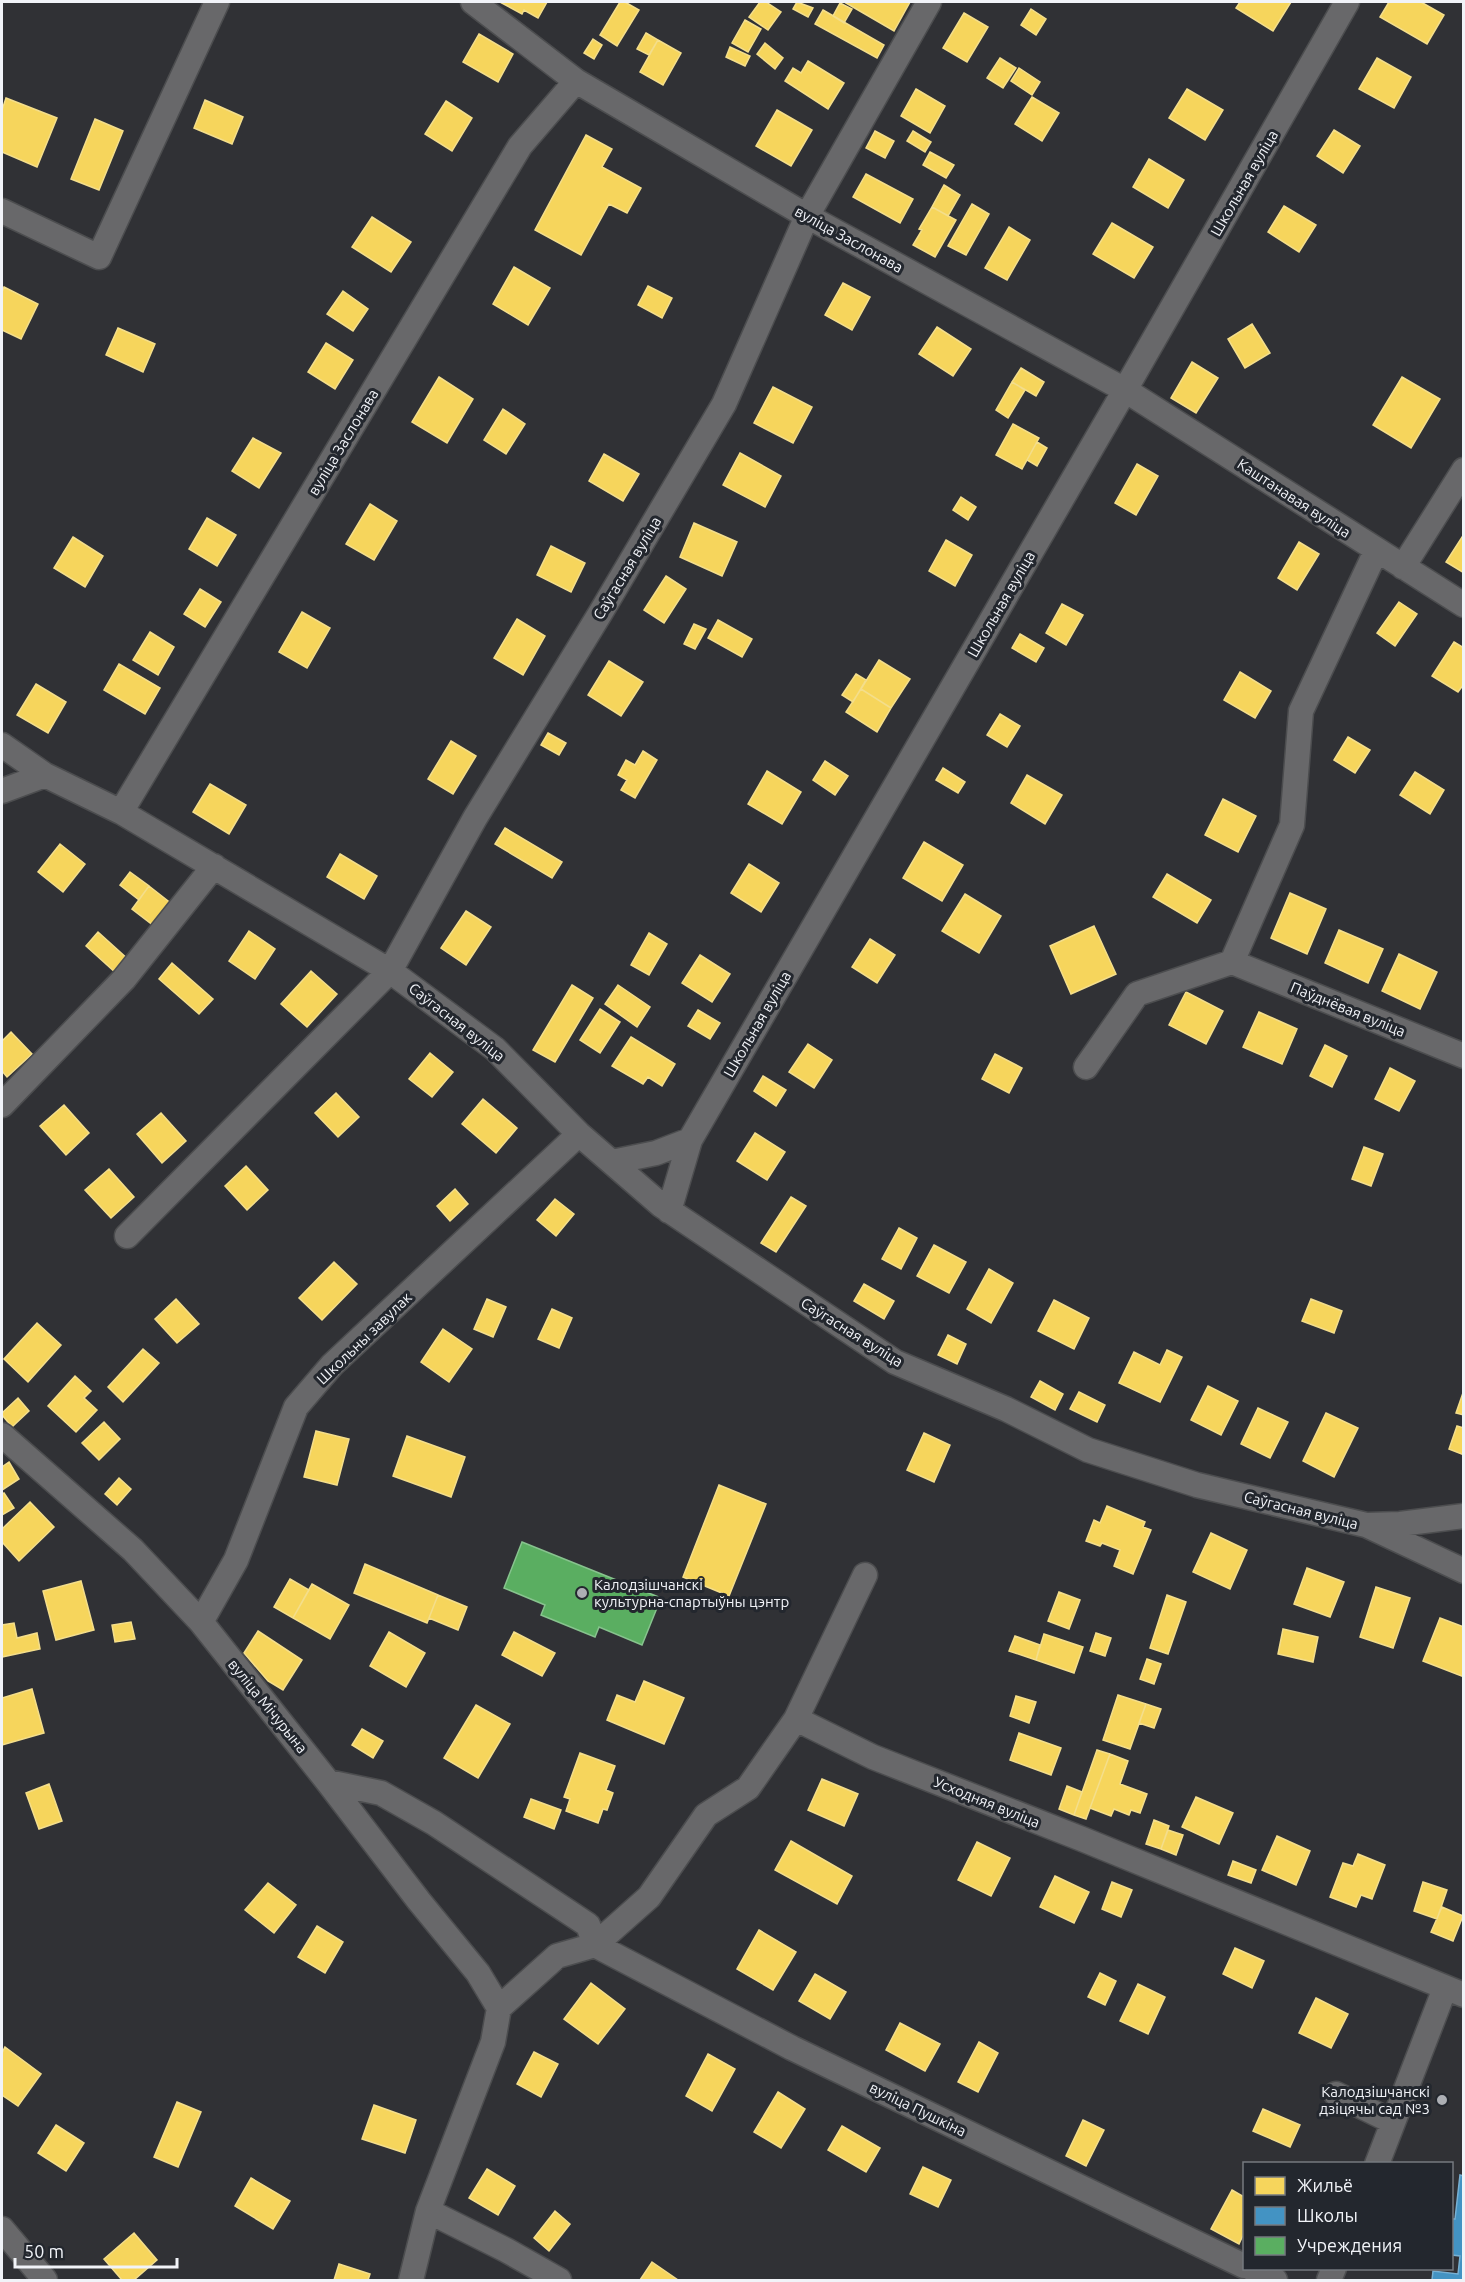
<svg xmlns="http://www.w3.org/2000/svg" width="1465" height="2282" viewBox="0 0 1465 2282" font-family="Ubuntu,sans-serif">
	<rect width="100%" height="100%" fill="#303135"/>
	<!-- homes -->
	<path fill="#f6d55c" stroke="#f4de8b" stroke-width="1.5" d="M500 2H547L538 18 524 10 522 14Z
		M620 2H625L639 10 617 46 600 35Z
		M760 2H766L781 12 768 30 749 17Z
		M797 2 813 8 808 17 793 9Z
		M847 2H910L894 31 846 3Z
		M1240 2H1291L1273 31 1236 8Z
		M1389 2H1421L1444 15 1427 44 1380 17Z
		M840 3 852 9 844 23 833 16Z
		M1031 9 1046 19 1036 35 1021 25Z
		M823 10 884 45 877 58 815 24Z
		M964 13 988 27 967 62 943 48Z
		M745 20 761 29 748 52 732 43Z
		M646 33 658 40 649 55 637 49Z
		M479 34 513 54 498 82 463 62Z
		M593 39 602 45 594 59 584 53Z
		M658 40 681 53 663 85 640 72Z
		M765 43 783 58 775 69 757 54Z
		M730 47 750 56 745 66 726 57Z
		M1000 58 1016 68 1003 88 987 78Z
		M1377 58 1411 77 1394 108 1359 89Z
		M808 61 844 83 828 109 785 81 793 68 801 73Z
		M1019 68 1040 82 1032 95 1011 81Z
		M916 89 945 106 930 133 901 116Z
		M1187 89 1223 110 1205 140 1169 118Z
		M1032 97 1059 113 1042 141 1015 124Z
		M6 98 57 118 37 167 2 152V110Z
		M205 100 243 117 232 144 194 128Z
		M446 101 472 118 452 151 425 134Z
		M777 110 812 130 791 166 756 146Z
		M95 119 123 131 99 190 71 179Z
		M1334 130 1360 146 1343 173 1317 156Z
		M875 131 894 141 885 158 866 148Z
		M913 131 931 142 925 152 907 141Z
		M586 135 612 149 602 167 641 188 627 213 609 204 581 255 535 230Z
		M930 152 954 165 946 178 923 165Z
		M1149 159 1184 180 1168 208 1133 187Z
		M866 174 913 199 900 223 853 197Z
		M944 185 960 195 948 216 932 207Z
		M972 204 989 214 966 255 948 246Z
		M1284 206 1316 225 1299 252 1268 232Z
		M932 207 956 220 935 257 913 245 922 230 919 229Z
		M372 217 411 242 391 272 352 247Z
		M1112 223 1153 247 1134 278 1093 254Z
		M1009 227 1030 240 1007 280 985 268Z
		M514 267 550 288 528 325 493 304Z
		M843 283 870 297 852 330 825 315Z
		M648 286 672 298 662 318 638 305Z
		M4 287 38 304 21 339 2 330V292Z
		M343 291 368 309 353 331 327 314Z
		M1252 324 1270 353 1245 368 1228 339Z
		M937 327 971 349 953 376 919 354Z
		M118 328 155 344 143 372 106 355Z
		M326 343 353 360 335 389 308 372Z
		M1192 362 1218 378 1196 413 1171 398Z
		M1021 368 1044 382 1036 396 1012 382Z
		M439 377 473 399 447 443 412 422Z
		M1402 377 1440 399 1411 448 1373 425Z
		M1012 382 1025 390 1008 418 996 410Z
		M773 387 812 407 793 443 754 423Z
		M503 409 525 424 506 454 484 440Z
		M1013 424 1039 438 1022 469 996 455Z
		M253 438 281 453 259 488 232 471Z
		M1037 442 1047 448 1037 466 1027 460Z
		M740 453 781 476 765 507 723 485Z
		M604 454 639 474 623 501 589 481Z
		M1137 464 1158 476 1136 515 1115 503Z
		M961 497 976 507 968 520 953 510Z
		M370 504 397 521 374 560 346 544Z
		M207 518 236 535 217 566 189 549Z
		M694 523 737 542 722 576 680 557Z
		M1464 534V573L1446 562Z
		M73 537 103 556 85 587 54 568Z
		M946 540 972 555 955 586 929 571Z
		M1299 542 1319 554 1297 590 1278 578Z
		M551 546 585 563 571 592 537 575Z
		M666 576 686 589 664 623 644 610Z
		M200 589 221 602 205 627 184 614Z
		M1399 602 1417 614 1395 646 1377 633Z
		M1062 604 1083 615 1066 645 1046 633Z
		M302 612 330 628 307 668 279 652Z
		M517 619 545 636 523 675 494 658Z
		M718 620 752 639 742 657 708 638Z
		M694 624 706 629 695 649 684 644Z
		M150 632 174 647 158 675 133 660Z
		M1020 634 1044 648 1036 662 1012 648Z
		M1454 642 1464 648V684L1458 692 1432 676Z
		M879 660 910 679 891 708 861 689Z
		M609 661 643 682 621 716 588 695Z
		M119 664 160 688 145 714 104 690Z
		M1240 672 1271 691 1255 718 1224 700Z
		M856 674 866 680 853 702 842 695Z
		M36 684 66 702 48 733 17 715Z
		M861 689 891 708 877 732 846 712Z
		M1000 714 1020 726 1007 747 987 735Z
		M548 733 566 743 559 755 541 745Z
		M1348 737 1370 750 1355 773 1334 760Z
		M451 741 476 756 453 794 428 779Z
		M643 751 657 760 635 798 621 790 627 780 618 775 626 760 635 765Z
		M825 761 848 776 835 795 813 780Z
		M943 768 965 782 958 793 936 780Z
		M767 771 801 792 782 824 748 804Z
		M1415 772 1444 790 1430 814 1400 795Z
		M1027 775 1062 795 1045 824 1011 803Z
		M210 784 246 805 229 834 193 812Z
		M1223 799 1256 816 1238 852 1205 835Z
		M505 828 562 862 552 878 495 844Z
		M924 842 963 865 942 901 903 878Z
		M60 844 85 864 63 892 38 872Z
		M340 854 377 876 364 899 327 877Z
		M749 864 779 883 761 912 731 893Z
		M130 872 149 886 139 900 120 885Z
		M1167 874 1211 900 1197 923 1153 897Z
		M149 886 172 904 154 926 132 909Z
		M1290 893 1326 909 1307 954 1271 938Z
		M965 894 1001 916 979 953 942 931Z
		M466 911 491 927 466 965 441 948Z
		M1094 926 1116 974 1071 994 1050 946Z
		M1339 930 1383 949 1368 983 1325 963Z
		M249 931 275 949 255 979 229 961Z
		M98 932 129 960 117 974 86 946Z
		M649 933 667 944 649 975 631 965Z
		M870 939 895 955 877 983 852 967Z
		M1399 954 1437 972 1420 1009 1382 991Z
		M700 955 730 974 712 1002 682 983Z
		M172 963 213 999 199 1014 159 979Z
		M311 971 337 994 307 1027 281 1004Z
		M572 985 593 998 555 1062 533 1050Z
		M618 985 650 1007 637 1027 605 1004Z
		M1186 992 1223 1011 1206 1044 1169 1025Z
		M600 1009 620 1022 600 1053 580 1040Z
		M698 1010 720 1023 710 1039 688 1026Z
		M1259 1012 1297 1029 1282 1064 1243 1047Z
		M11 1032 32 1054 7 1077 2 1071V1041Z
		M631 1037 675 1064 662 1086 648 1077 643 1084 612 1066Z
		M808 1044 832 1060 814 1088 789 1072Z
		M1325 1045 1347 1056 1332 1087 1310 1076Z
		M430 1053 453 1072 432 1097 409 1079Z
		M995 1054 1022 1068 1009 1093 982 1079Z
		M1390 1068 1415 1081 1399 1111 1375 1099Z
		M763 1076 786 1090 776 1106 754 1091Z
		M336 1093 359 1117 338 1137 315 1113Z
		M483 1099 517 1128 496 1153 462 1124Z
		M64 1105 89 1133 66 1155 40 1126Z
		M161 1113 186 1141 162 1163 137 1134Z
		M755 1133 785 1152 767 1180 737 1161Z
		M1364 1147 1383 1154 1371 1186 1352 1179Z
		M246 1166 268 1190 247 1210 225 1186Z
		M109 1169 134 1197 111 1218 85 1190Z
		M455 1189 468 1204 450 1221 437 1206Z
		M791 1197 806 1206 776 1252 761 1243Z
		M555 1199 574 1214 556 1236 537 1220Z
		M899 1228 917 1238 901 1269 882 1259Z
		M934 1245 966 1262 949 1293 917 1276Z
		M334 1262 357 1284 322 1320 299 1298Z
		M989 1269 1013 1283 991 1323 967 1309Z
		M864 1284 894 1301 884 1319 854 1301Z
		M176 1299 199 1324 177 1343 155 1319Z
		M487 1299 506 1307 493 1337 474 1329Z
		M1311 1299 1342 1311 1334 1333 1302 1321Z
		M1054 1300 1089 1318 1074 1349 1038 1331Z
		M552 1309 572 1318 559 1348 538 1339Z
		M37 1323 61 1345 28 1382 4 1359Z
		M443 1329 472 1349 449 1382 421 1362Z
		M948 1335 966 1344 957 1364 938 1355Z
		M143 1349 159 1363 123 1402 108 1387Z
		M1167 1350 1182 1357 1160 1402 1119 1383 1134 1352 1160 1365Z
		M75 1376 91 1391 84 1398 97 1410 76 1432 48 1406Z
		M1040 1381 1063 1394 1055 1410 1031 1397Z
		M1208 1386 1238 1401 1221 1435 1191 1420Z
		M1464 1390V1415L1456 1413Z
		M1079 1392 1105 1405 1097 1422 1070 1409Z
		M18 1398 29 1411 12 1427 2 1415V1413Z
		M1258 1408 1288 1422 1270 1458 1241 1444Z
		M1326 1413 1358 1428 1334 1477 1303 1461Z
		M104 1422 120 1439 99 1460 82 1443Z
		M1457 1426 1464 1428V1455L1449 1449Z
		M316 1431 349 1439 337 1485 304 1477Z
		M924 1433 950 1445 934 1482 907 1470Z
		M407 1436 465 1457 451 1497 393 1476Z
		M9 1462 19 1479 2 1490V1467Z
		M119 1478 131 1489 117 1505 105 1494Z
		M719 1485 766 1504 729 1596 683 1577Z
		M4 1493 14 1508 2 1515V1494Z
		M30 1502 54 1527 19 1561 2 1542V1529Z
		M1107 1506 1145 1522 1143 1527 1151 1530 1133 1574 1114 1566 1120 1550 1102 1543 1100 1546 1086 1541 1094 1520 1100 1523Z
		M1211 1533 1247 1550 1230 1589 1193 1572Z
		M365 1564 438 1595 427 1623 354 1593Z
		M1307 1568 1344 1582 1330 1617 1294 1604Z
		M290 1579 309 1590 293 1618 274 1607Z
		M81 1581 94 1630 56 1640 43 1591Z
		M312 1584 349 1605 330 1639 293 1618Z
		M1376 1587 1410 1598 1393 1648 1360 1637Z
		M1059 1592 1080 1600 1069 1629 1048 1621Z
		M438 1595 467 1607 458 1630 429 1618Z
		M1167 1595 1186 1602 1168 1654 1150 1648Z
		M1440 1618 1464 1627V1677L1423 1661Z
		M131 1622 135 1639 115 1642 112 1625Z
		M14 1623 17 1638 37 1633 40 1649 2 1657V1625Z
		M1283 1629 1318 1637 1313 1662 1278 1654Z
		M258 1631 302 1660 283 1690 268 1681 244 1653Z
		M389 1632 425 1653 406 1687 370 1666Z
		M514 1632 555 1653 542 1676 502 1655Z
		M1096 1633 1111 1638 1105 1656 1090 1651Z
		M1044 1634 1083 1647 1074 1673 1036 1660Z
		M1015 1636 1040 1645 1036 1660 1009 1651Z
		M1147 1659 1161 1664 1154 1684 1140 1679Z
		M644 1681 684 1698 664 1744 607 1720 617 1695 635 1702Z
		M32 1689 44 1733 2 1745V1698Z
		M1118 1695 1146 1704 1130 1749 1103 1740Z
		M1016 1696 1036 1702 1029 1723 1010 1716Z
		M1146 1704 1161 1709 1154 1728 1139 1723Z
		M476 1705 510 1724 478 1778 444 1758Z
		M362 1729 383 1741 373 1758 352 1745Z
		M1019 1733 1061 1748 1051 1775 1010 1760Z
		M1097 1750 1110 1754 1086 1819 1074 1815Z
		M580 1753 615 1766 606 1790 613 1793 607 1810 603 1809 598 1823 566 1811 570 1799 564 1797Z
		M1110 1754 1128 1761 1120 1784 1147 1794 1140 1813 1131 1810 1129 1815 1114 1809 1111 1816 1090 1808Z
		M822 1779 858 1794 844 1826 808 1810Z
		M49 1784 62 1821 39 1829 26 1793Z
		M1067 1786 1082 1792 1074 1815 1059 1809Z
		M1196 1797 1233 1813 1219 1844 1182 1827Z
		M531 1799 561 1810 554 1829 524 1817Z
		M1154 1820 1169 1826 1161 1849 1146 1844Z
		M1168 1830 1183 1835 1176 1855 1161 1849Z
		M1277 1836 1310 1851 1296 1885 1262 1870Z
		M791 1841 852 1876 837 1904 775 1870Z
		M977 1842 1010 1858 991 1896 958 1880Z
		M1358 1854 1385 1865 1372 1899 1361 1895 1356 1907 1330 1897 1343 1863 1353 1866Z
		M1233 1861 1256 1870 1251 1883 1228 1875Z
		M1055 1876 1089 1892 1074 1923 1040 1907Z
		M1112 1882 1132 1890 1121 1917 1102 1909Z
		M1423 1882 1447 1890 1437 1919 1414 1911Z
		M268 1883 296 1905 274 1933 245 1910Z
		M1442 1907 1463 1916 1453 1941 1431 1932Z
		M317 1926 343 1942 325 1973 298 1957Z
		M759 1930 796 1952 773 1990 737 1969Z
		M1235 1948 1264 1961 1252 1988 1223 1974Z
		M1100 1973 1116 1981 1105 2005 1088 1997Z
		M815 1974 846 1992 830 2019 799 2001Z
		M591 1983 625 2009 598 2044 564 2019Z
		M1138 1984 1165 1997 1148 2034 1120 2021Z
		M1316 1998 1348 2014 1331 2048 1299 2033Z
		M900 2023 940 2044 925 2071 886 2050Z
		M979 2042 998 2053 978 2092 958 2082Z
		M5 2047 41 2074 18 2106 2 2095V2053Z
		M534 2052 558 2064 541 2097 517 2084Z
		M708 2054 735 2069 712 2111 686 2096Z
		M778 2092 805 2109 781 2148 754 2132Z
		M177 2102 201 2112 178 2167 154 2157Z
		M374 2105 416 2120 405 2153 362 2139Z
		M1263 2109 1300 2125 1290 2147 1253 2131Z
		M1083 2120 1104 2130 1086 2166 1066 2156Z
		M56 2125 84 2143 66 2171 38 2153Z
		M842 2126 880 2148 866 2172 828 2150Z
		M923 2167 951 2180 938 2207 910 2194Z
		M487 2169 515 2186 498 2215 469 2198Z
		M251 2178 290 2201 273 2229 235 2206Z
		M1232 2190 1244 2197V2233L1239 2244 1211 2229Z
		M555 2211 570 2224 549 2251 534 2238Z
		M134 2233 157 2260 134 2280H122L104 2259Z
		M652 2262 678 2280H640Z
		M339 2264 370 2274 368 2280H334Z"/>
	<!-- schools -->
	<path fill="#4393c3" stroke="#77b0d3" stroke-width="1.5" d="M1460 2175 1464 2176V2280H1432L1433 2271 1458 2274 1460 2256 1452 2255V2219H1455Z"/>
	<!-- public -->
	<path fill="#5aae61" stroke="#87c38e" stroke-width="1.5" d="M522 1542 661 1598 642 1645 599 1627 595 1637 541 1615 545 1605 504 1588Z"/>
	<g fill="none" stroke-linecap="round" stroke-linejoin="round">
		<!-- minor casing -->
		<g stroke="#4c4d4f" stroke-width="27">
			<path id="minor" d="M473 2 576 81 807 216 1125 390 1464 605
				M2 211 99 257 217 2
				M1403 567 1464 470
				M2 745 45 775 121 812 390 971 495 1049 579 1134 661 1205 895 1362 1006 1409 1088 1450 1197 1485 1366 1525 1464 1571
				M2 791 45 775
				M121 812 520 146 576 81
				M1232 962 1464 1056
				M1086 1067 1137 994 1232 962 1292 825 1301 711 1376 551
				M2 1105 124 979 214 866
				M612 1162 656 1153 690 1140
				M669 1211 690 1140 1125 390 1347 2
				M127 1236 390 971 475 818 601 612 724 404 807 216 929 2
				M2 1435 133 1550 201 1622 328 1782 419 1901 478 1973 499 2008
				M1368 1525 1400 1524 1464 1516
				M201 1622 236 1560 296 1407 332 1365 579 1134
				M796 1719 865 1575
				M328 1782 381 1793 434 1823 588 1925 595 1945
				M595 1945 792 2048 1244 2266
				M1336 2094 1393 2122
				M1377 2164 1445 1988
				M428 2211 506 2250 559 2280
				M2 2229 45 2280
				M1251 2268 1275 2280
				M411 2280 428 2211 493 2042 499 2008 557 1956 595 1945 649 1897 706 1815 748 1788 796 1719 873 1757 1082 1839 1464 1995
				M1329 2280 1334 2268"/>
		</g>
		<!-- minor -->
		<use href="#minor" stroke="#68686a" stroke-width="24"/>
	</g>
	<!-- markers -->
	<g fill="#adafb4" stroke="#23272e" stroke-width="2">
		<circle cx="582" cy="1593" r="6"/>
		<circle cx="1442" cy="2100" r="6"/>
	</g>
	<g text-anchor="middle" dominant-baseline="central" stroke-width="6" stroke-linejoin="round" paint-order="stroke">
		<!-- street labels -->
		<g font-size="15" fill="#f1f3f8" stroke="#23272e">
			<text transform="translate(1244 183) rotate(-60)">Школьная вуліца</text>
			<text transform="translate(849 239) rotate(29)">вуліца Заслонава</text>
			<text transform="translate(343 442) rotate(-59)">вуліца Заслонава</text>
			<text transform="translate(1294 498) rotate(33)">Каштанавая вуліца</text>
			<text transform="translate(627 568) rotate(-59)">Саўгасная вуліца</text>
			<text transform="translate(1001 604) rotate(-60)">Школьная вуліца</text>
			<text transform="translate(1348 1009) rotate(22)">Паўднёвая вуліца</text>
			<text transform="translate(457 1022) rotate(38)">Саўгасная вуліца</text>
			<text transform="translate(757 1024) rotate(-60)">Школьная вуліца</text>
			<text transform="translate(852 1332) rotate(32)">Саўгасная вуліца</text>
			<text transform="translate(364 1338) rotate(-44)">Школьны завулак</text>
			<text transform="translate(1301 1510) rotate(14)">Саўгасная вуліца</text>
			<text transform="translate(268 1706) rotate(51)">вуліца Мічурына</text>
			<text transform="translate(987 1802) rotate(22)">Усходняя вуліца</text>
			<text transform="translate(918 2109) rotate(26)">вуліца Пушкіна</text>
		</g>
		<!-- poi labels -->
		<g font-size="15" fill="#f1f3f8" stroke="#23272e" text-anchor="start">
			<text x="594" y="1584">Калодзішчанскі<tspan x="594" dy="17">культурна-спартыўны цэнтр</tspan></text>
			<text x="1430" y="2091" text-anchor="end">Калодзішчанскі<tspan x="1430" dy="17">дзіцячы сад №3</tspan></text>
		</g>
	</g>
	<!-- border -->
	<rect width="1465" height="2282" fill="none" stroke="#f1f3f8" stroke-width="6"/>
	<!-- legend -->
	<rect x="1243" y="2162" width="210" height="108" fill="#23272e" stroke="#75797f" stroke-width="1.5"/>
	<rect x="1255" y="2177" width="30" height="18" fill="#f6d55c" stroke="#75797f" stroke-width="1.5"/>
	<text x="1297" y="2192" font-size="18" fill="#f1f3f8">Жильё</text>
	<rect x="1255" y="2207" width="30" height="18" fill="#4393c3" stroke="#75797f" stroke-width="1.5"/>
	<text x="1297" y="2222" font-size="18" fill="#f1f3f8">Школы</text>
	<rect x="1255" y="2237" width="30" height="18" fill="#5aae61" stroke="#75797f" stroke-width="1.5"/>
	<text x="1297" y="2252" font-size="18" fill="#f1f3f8">Учреждения</text>
	<!-- scale -->
	<path d="M15 2258v9h162v-9" fill="none" stroke="#f1f3f8" stroke-width="3"/>
	<text x="24" y="2258" font-size="18" fill="#f1f3f8" stroke="#23272e" stroke-width="4.5" paint-order="stroke">50 m</text>
</svg>
